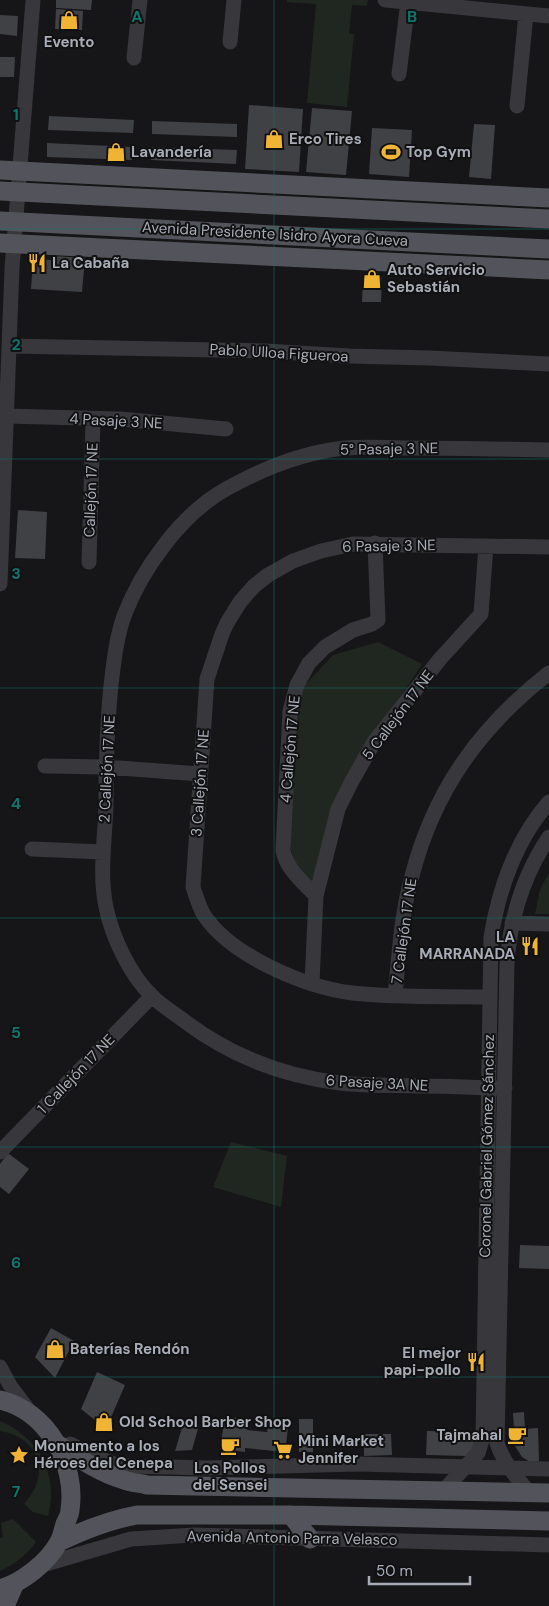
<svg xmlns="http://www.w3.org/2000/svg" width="549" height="1606" viewBox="0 0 549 1606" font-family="'DM Sans',sans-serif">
	<rect width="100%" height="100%" fill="#161517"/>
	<!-- green -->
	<path fill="#202721" d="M287 0H368L367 6 352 5 349 34H354L347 107 307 103 316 4 287 2Z
		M378 642 422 664 366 750 317 887 295 869 290 845 296 701 303 687 333 655Z
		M549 873V914H535L540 889Z
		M231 1142 287 1156 281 1207 213 1187Z
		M0 1421C39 1438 59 1474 48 1516L33 1512 24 1504C28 1499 32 1494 35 1488 48 1459 28 1435 0 1431Z
		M13 1519 36 1542C27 1555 15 1564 0 1571V1538H3L1 1523Z"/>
	<!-- building -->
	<path fill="#404144" d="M56 0H92L91 10 56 8Z
		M56 9 83 11 82 30 55 29Z
		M0 15 18 16 17 36 0 34Z
		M0 57H15L14 77H0Z
		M249 105 303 109 299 172 245 169Z
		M312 108 352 111 346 175 306 172Z
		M49 116 134 120 133 133 48 130Z
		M152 121 237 124V137L152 134Z
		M474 124 495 125 491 179 469 177Z
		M372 128 412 130 409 177 369 174Z
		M47 143 132 147V160L47 157Z
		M152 147 237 150 236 164 151 160Z
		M53 256 85 258 82 292 31 289 33 259 52 260Z
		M363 276 382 277 381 302H362Z
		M18 510 47 512 45 559 15 558Z
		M8 1153 29 1169 9 1194 0 1187V1164Z
		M520 1245 549 1246V1269L519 1268Z
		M51 1328 74 1341 55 1378 35 1357Z
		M97 1372 125 1385 106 1429 81 1409Z
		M524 1412 525 1429 538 1428 539 1461 530 1462 522 1457 515 1446 513 1413Z
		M225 1416 249 1420 247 1430 267 1432 268 1426 288 1428 285 1452 245 1448V1452L220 1449Z
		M299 1419H313V1452H299Z
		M184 1421 199 1425 192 1450 175 1451Z
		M427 1431 475 1432 474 1447 466 1456 426 1455Z
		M364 1434H391L392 1455 364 1456Z"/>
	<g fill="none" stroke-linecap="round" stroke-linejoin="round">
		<!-- minor -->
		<path stroke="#37373c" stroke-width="15" d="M385 0 549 16
			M230 42 234 0
			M134 58 140 0
			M399 74 408 2
			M517 106 526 14
			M9 346 265 351 349 356 430 358 549 364
			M6 416 120 419 226 429
			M89 562 93 419
			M0 584 12 268 33 0
			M45 766 106 767 200 774
			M32 849 103 852
			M316 896C303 882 286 869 283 850L290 711 297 685 309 663 325 647 353 630 372 624 378 620 375 543
			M512 923 549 924
			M312 983 316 896 338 809 352 781 374 742 440 659 481 614 486 546
			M395 996C399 956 401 915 412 876 434 790 480 727 549 673
			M489 997C444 996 398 998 352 993 305 987 231 956 204 915 199 907 196 896 193 887L207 679 222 634 227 623 240 602 254 586 268 575 293 561 321 551 353 544 549 547
			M505 1088C478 1088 450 1086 423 1086 395 1085 367 1086 340 1083 282 1076 229 1055 183 1020 172 1012 161 1005 152 996 130 975 112 937 106 907 99 874 105 839 106 805 106 765 107 725 111 685 114 661 116 639 124 616 142 569 181 514 226 489 262 469 304 452 345 448 366 446 388 448 409 448 456 448 502 449 549 450
			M0 1152 152 996
			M0 1367 11 1387 30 1412
			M70 1444 94 1456 114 1464 130 1466 207 1468 358 1464 549 1469
			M444 1490 478 1453 483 1437 491 937C499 889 516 840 549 802
			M529 1492C516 1477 503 1462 497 1443L507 964C510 918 523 876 549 837
			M39 1566 131 1539 194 1535 549 1545"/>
		<!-- major -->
		<path stroke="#53545b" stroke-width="19" d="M0 170 549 198
			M0 191 549 219
			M0 221 549 249
			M0 243 549 270
			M0 1400C47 1411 77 1464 70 1510 70 1514 67 1520 65 1524 63 1530 62 1537 59 1542 48 1562 22 1583 0 1589
			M57 1444C78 1458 100 1473 124 1480 131 1483 140 1483 147 1485L549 1493
			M291 1515 310 1539
			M59 1542C84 1530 109 1520 137 1515H291L549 1521
			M5 1606 15 1583"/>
	</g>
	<!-- grid -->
	<path fill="none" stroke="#0f766e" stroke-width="1" stroke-opacity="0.55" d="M274 0V1606M0 229H549M0 459H549M0 688H549M0 918H549M0 1147H549M0 1377H549"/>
	<!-- icons -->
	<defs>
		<g id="shop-bare" transform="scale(1.5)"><path d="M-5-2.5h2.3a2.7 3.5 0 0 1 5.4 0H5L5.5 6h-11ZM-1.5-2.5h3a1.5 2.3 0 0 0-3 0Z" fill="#f0b435" stroke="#111112" stroke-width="2.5" paint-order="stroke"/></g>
		<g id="stadium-bare" transform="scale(1.5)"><path d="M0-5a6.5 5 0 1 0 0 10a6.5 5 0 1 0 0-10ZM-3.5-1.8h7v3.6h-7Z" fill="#f0b435" stroke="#111112" stroke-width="2.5" paint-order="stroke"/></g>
		<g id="restaurant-bare" transform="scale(1.5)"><path d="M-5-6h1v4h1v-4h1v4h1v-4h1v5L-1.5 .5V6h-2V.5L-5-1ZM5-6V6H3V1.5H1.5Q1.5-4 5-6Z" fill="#f0b435" stroke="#111112" stroke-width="2.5" paint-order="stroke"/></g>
		<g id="cafe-bare" transform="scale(1.5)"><path d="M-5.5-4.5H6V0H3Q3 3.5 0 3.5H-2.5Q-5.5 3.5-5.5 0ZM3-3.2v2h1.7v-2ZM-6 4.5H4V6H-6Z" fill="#f0b435" stroke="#111112" stroke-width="2.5" paint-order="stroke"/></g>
		<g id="supermarket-bare" transform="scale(1.5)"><path d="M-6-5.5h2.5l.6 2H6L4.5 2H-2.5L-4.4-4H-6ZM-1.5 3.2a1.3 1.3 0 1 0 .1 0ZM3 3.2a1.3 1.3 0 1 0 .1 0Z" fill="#f0b435" stroke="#111112" stroke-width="2.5" paint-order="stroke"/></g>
		<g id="sight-bare" transform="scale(1.5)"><path d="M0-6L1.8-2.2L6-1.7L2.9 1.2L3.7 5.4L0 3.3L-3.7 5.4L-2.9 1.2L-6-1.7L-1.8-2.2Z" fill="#f0b435" stroke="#111112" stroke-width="2.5" paint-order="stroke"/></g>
	</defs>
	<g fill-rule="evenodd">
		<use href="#shop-bare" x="69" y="20"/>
		<use href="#shop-bare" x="274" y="139"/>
		<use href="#shop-bare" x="116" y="152"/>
		<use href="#stadium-bare" x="391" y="152"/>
		<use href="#restaurant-bare" x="37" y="263"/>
		<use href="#shop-bare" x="372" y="279"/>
		<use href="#restaurant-bare" x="530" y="946"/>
		<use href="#shop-bare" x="55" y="1349"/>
		<use href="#restaurant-bare" x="476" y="1362"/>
		<use href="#shop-bare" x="104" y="1422"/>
		<use href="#cafe-bare" x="517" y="1435"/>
		<use href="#cafe-bare" x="230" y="1446"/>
		<use href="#supermarket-bare" x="283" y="1450"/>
		<use href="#sight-bare" x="19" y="1455"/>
	</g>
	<g text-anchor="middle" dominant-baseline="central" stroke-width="4" stroke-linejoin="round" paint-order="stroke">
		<!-- poi labels -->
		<g font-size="15" font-weight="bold" fill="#a8acb7" stroke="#111112" text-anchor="start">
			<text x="69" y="42" text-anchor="middle">Evento</text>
			<text x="289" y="139">Erco Tires</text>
			<text x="131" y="152">Lavandería</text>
			<text x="406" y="152">Top Gym</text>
			<text x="52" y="263">La Cabaña</text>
			<text x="387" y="270">Auto Servicio<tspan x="387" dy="17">Sebastián</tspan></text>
			<text x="515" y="937" text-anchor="end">LA<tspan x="515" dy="17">MARRANADA</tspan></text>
			<text x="70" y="1349">Baterías Rendón</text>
			<text x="461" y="1353" text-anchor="end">El mejor<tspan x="461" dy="17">papi-pollo</tspan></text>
			<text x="119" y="1422">Old School Barber Shop</text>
			<text x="502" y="1435" text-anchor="end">Tajmahal</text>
			<text x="298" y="1441">Mini Market<tspan x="298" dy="17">Jennifer</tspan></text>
			<text x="34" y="1446">Monumento a los<tspan x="34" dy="17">Héroes del Cenepa</tspan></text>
			<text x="230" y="1468" text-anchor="middle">Los Pollos<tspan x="230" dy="17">del Sensei</tspan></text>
		</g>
		<!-- street labels -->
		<g font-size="15" fill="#a8acb7" stroke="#111112">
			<text transform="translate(275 234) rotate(3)">Avenida Presidente Isidro Ayora Cueva</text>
			<text transform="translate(279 353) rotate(3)">Pablo Ulloa Figueroa</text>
			<text transform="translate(116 421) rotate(3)">4 Pasaje 3 NE</text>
			<text transform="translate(389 449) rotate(-1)">5° Pasaje 3 NE</text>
			<text transform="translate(91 490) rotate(-88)">Callejón 17 NE</text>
			<text transform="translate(389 546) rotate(-1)">6 Pasaje 3 NE</text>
			<text transform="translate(398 715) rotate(-53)">5 Callejón 17 NE</text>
			<text transform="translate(290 749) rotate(-85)">4 Callejón 17 NE</text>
			<text transform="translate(107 769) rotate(-87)">2 Callejón 17 NE</text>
			<text transform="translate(200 783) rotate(-86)">3 Callejón 17 NE</text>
			<text transform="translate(404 931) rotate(-82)">7 Callejón 17 NE</text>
			<text transform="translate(76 1074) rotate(-46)">1 Callejón 17 NE</text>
			<text transform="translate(377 1083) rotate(3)">6 Pasaje 3A NE</text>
			<text transform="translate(487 1146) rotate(-89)">Coronel Gabriel Gómez Sánchez</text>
			<text transform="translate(292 1538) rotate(1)">Avenida Antonio Parra Velasco</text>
		</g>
	</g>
	<g font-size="16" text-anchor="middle" font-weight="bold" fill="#0f766e" stroke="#111112" stroke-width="4" stroke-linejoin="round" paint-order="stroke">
		<text x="137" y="22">A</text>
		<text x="412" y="22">B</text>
		<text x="16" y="120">1</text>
		<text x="16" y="350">2</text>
		<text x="16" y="579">3</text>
		<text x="16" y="809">4</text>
		<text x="16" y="1038">5</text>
		<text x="16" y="1268">6</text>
		<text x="16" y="1497">7</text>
	</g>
	<!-- scale -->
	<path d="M369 1576v8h101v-8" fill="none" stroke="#a8acb7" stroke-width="2.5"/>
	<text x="376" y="1576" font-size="15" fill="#a8acb7" stroke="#111112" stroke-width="4" paint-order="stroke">50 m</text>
</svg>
